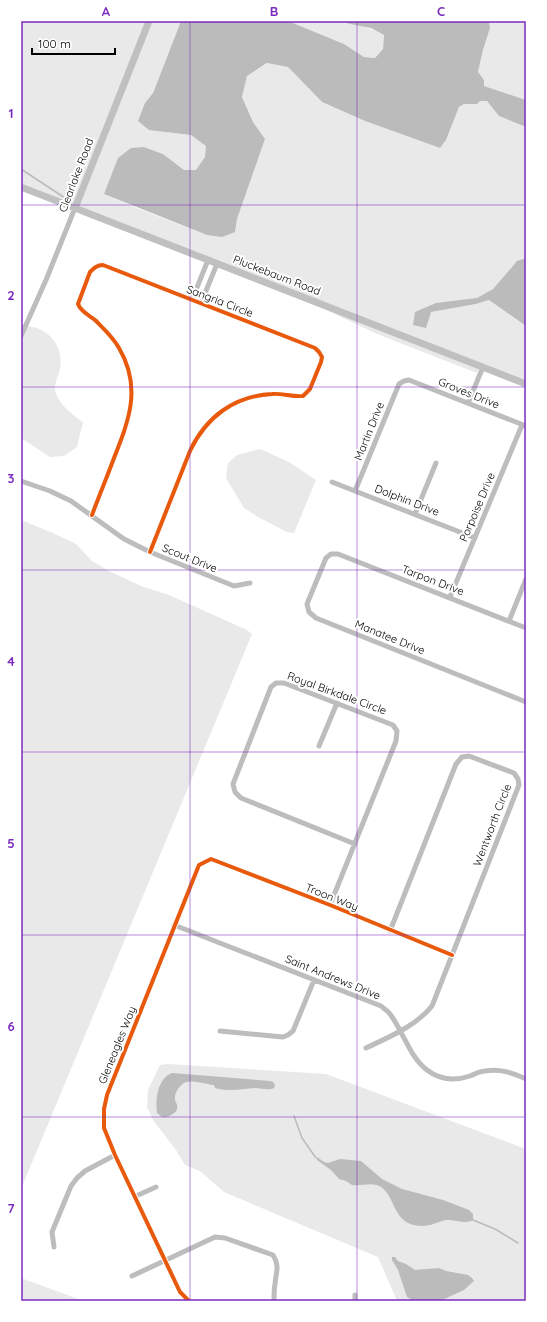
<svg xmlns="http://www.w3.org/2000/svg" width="547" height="1322" viewBox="0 0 547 1322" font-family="Quicksand,sans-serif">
	<rect width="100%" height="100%" fill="#fff"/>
	<!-- green -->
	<path fill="#e9e9e9" d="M21 21H146L73 204 21 183Z
		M152 21H181L153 93 145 103 167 132 191 135 207 146 205 157 196 171 184 170 163 154 144 147 104 194 139 209 207 235 235 232 237 219 265 139 253 122 242 97 247 76 268 63 288 67 322 102 365 121 440 148 446 140 459 107 464 104H477L480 101H487L499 116 526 127V258C510 261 505 280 493 289 476 302 451 306 431 312L476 304 489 300 526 326V381L79 206Z
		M288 21C321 21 355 18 384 35L383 49 375 58 364 57 344 44Z
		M489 21H526V100L483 86 478 72 483 50 490 28Z
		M316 305 479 369 477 373 377 334Z
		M27 326C49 328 64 346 60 369 59 375 54 384 55 390 57 403 73 415 83 422L77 447 64 456 50 457 21 438V339Z
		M260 449 289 462 316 480 294 533 287 532 258 517 244 508 226 478 228 463 237 455Z
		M21 520 53 533 76 544 92 561 111 572 141 586 169 595 247 630 252 634 21 1189Z
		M168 1064 326 1074 526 1149V1301H397L378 1257 224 1192 200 1171 185 1165 176 1150 153 1120 147 1107 148 1090 160 1065Z
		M21 1278 84 1301H21Z"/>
	<!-- water -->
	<path fill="#bbb" d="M181 21H288L344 44 364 57 375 58 383 49 384 35 371 28 350 24 342 21H489L490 28 483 50 478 72 484 80V86L526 100V127L499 116 487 101H480L477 104H464L459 107 446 140 440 148 365 121 322 102 288 67 267 63 247 76 242 97 253 122 265 139 237 219 235 232 222 237 207 235 104 194 118 158 131 148 144 147 163 154 184 170H196L205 157 206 146 191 135 149 130 138 121 145 103 153 93Z
		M526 258V326L489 300 476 304 431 312 426 328 413 325 415 312 436 303 477 298 493 289 517 261Z
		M172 1073 270 1081 273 1082 275 1085 274 1088C268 1091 261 1088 255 1088 242 1089 228 1092 215 1088L214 1085C206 1084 194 1080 186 1082 180 1084 174 1093 175 1100 176 1102 178 1106 177 1109 176 1114 166 1118 162 1117L157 1113C155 1099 158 1078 172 1073Z
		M317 1157 324 1162 328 1163 340 1159 361 1161 382 1179 402 1189 443 1200 469 1210 473 1214V1220C464 1225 455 1219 446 1220 438 1222 430 1226 422 1226 390 1226 397 1192 377 1185 369 1183 360 1186 352 1185L346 1181 339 1179 331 1170 317 1160Z
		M392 1257H395L398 1261 406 1264 415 1270 439 1268 446 1271 468 1275 472 1278 474 1281 464 1290 440 1301H414L407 1297 398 1270 392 1260Z"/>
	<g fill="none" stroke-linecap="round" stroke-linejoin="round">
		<!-- stream -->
		<path stroke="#bbb" stroke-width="1.5" d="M21 169 65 198
			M294 1116 302 1138 316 1158
			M473 1220 495 1229 518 1243"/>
		<!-- street -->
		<path stroke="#bdbdbd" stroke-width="5" d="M192 300 208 260
			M201 303 217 264
			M21 336 46 280 75 208
			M468 403 483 367
			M21 481 50 491 71 501 124 539 150 552 234 586 250 583
			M332 482 475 538
			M355 491 399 384 404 381 409 380 526 426
			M415 514 436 463
			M92 515C99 496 107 477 114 458 129 420 142 387 119 348 113 337 104 329 95 320 89 315 81 312 78 304L90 272C94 268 97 265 103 265L315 348 319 352 322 357 321 362 310 389 303 396C292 397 282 393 272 394 234 396 206 417 190 451L150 552
			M450 597 522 425
			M509 621 526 579
			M526 628 338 554H331L326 558 307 604 309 612 316 618 526 702
			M319 746 337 703
			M330 905 396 741 397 731 393 725 284 683H276L271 687 233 784 235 792 241 798 355 844
			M174 925 381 1006C384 1009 388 1011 390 1014 403 1031 409 1056 427 1070 440 1080 455 1081 470 1076 475 1074 480 1071 485 1071 500 1068 512 1073 526 1079
			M220 1031 283 1037 288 1035 293 1031 314 980
			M366 1048C389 1037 416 1026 432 1006L519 785 518 779 514 773 469 756 462 757 456 764 390 931
			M136 1196 156 1187
			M54 1247 52 1232 71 1186 77 1178 85 1171 115 1155
			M132 1276 215 1237 225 1238 273 1255C280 1266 276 1272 275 1284 274 1289 274 1295 274 1301
			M189 1301 180 1292 115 1155 104 1128V1109L107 1095 199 865 211 859 330 905 452 955
			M355 1301V1295"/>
		<!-- secondary -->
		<path stroke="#c0c0c0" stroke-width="7" d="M21 187 526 384
			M75 208 149 21"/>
		<!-- cycleway casing -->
		<g stroke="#fff" stroke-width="6">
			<path id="cycleway" d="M92 515C99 496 107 477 114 458 129 420 142 387 119 348 113 337 104 329 95 320 89 315 81 312 78 304L90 272C94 268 97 265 103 265L315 348 319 352 322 357 321 362 310 389 303 396C292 397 282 393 272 394 234 396 206 417 190 451L150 552
				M189 1301 180 1292 115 1155 104 1128V1109L107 1095 199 865 211 859 330 905 452 955"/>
		</g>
		<!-- cycleway -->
		<use href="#cycleway" stroke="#e8590c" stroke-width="4"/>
	</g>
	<!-- grid -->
	<path fill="none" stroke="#7b2cbf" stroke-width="1" stroke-opacity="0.55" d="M190 21V1301M357 21V1301M21 205H526M21 387H526M21 570H526M21 752H526M21 935H526M21 1117H526"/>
	<g text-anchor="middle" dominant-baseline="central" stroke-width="4" stroke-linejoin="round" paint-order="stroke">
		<!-- street labels -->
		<g font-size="11" fill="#000" stroke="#fff">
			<text transform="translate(76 175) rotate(-69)">Clearlake Road</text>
			<text transform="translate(277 275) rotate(21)">Pluckebaum Road</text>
			<text transform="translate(220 301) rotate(21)">Sangria Circle</text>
			<text transform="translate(469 393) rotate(22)">Groves Drive</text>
			<text transform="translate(369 431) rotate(-68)">Martin Drive</text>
			<text transform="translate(407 500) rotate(21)">Dolphin Drive</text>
			<text transform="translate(477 507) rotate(-67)">Porpoise Drive</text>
			<text transform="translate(190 558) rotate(22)">Scout Drive</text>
			<text transform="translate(433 580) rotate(21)">Tarpon Drive</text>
			<text transform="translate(390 637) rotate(22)">Manatee Drive</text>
			<text transform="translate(337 693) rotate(20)">Royal Birkdale Circle</text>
			<text transform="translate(492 825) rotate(-69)">Wentworth Circle</text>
			<text transform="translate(332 897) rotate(22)">Troon Way</text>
			<text transform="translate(333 977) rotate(22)">Saint Andrews Drive</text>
			<text transform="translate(117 1045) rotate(-68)">Gleneagles Way</text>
		</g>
	</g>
	<!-- border -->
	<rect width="547" height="1322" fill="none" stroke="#ffffff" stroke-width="44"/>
	<!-- scale -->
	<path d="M32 48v6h83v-6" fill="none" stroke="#000000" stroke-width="2"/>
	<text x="38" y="48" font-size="12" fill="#000000" stroke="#ffffff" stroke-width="3" paint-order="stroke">100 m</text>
	<rect x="22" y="22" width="503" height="1278" fill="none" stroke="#7b2cbf" stroke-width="1.5"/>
	<g font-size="13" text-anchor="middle" font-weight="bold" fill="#7b2cbf">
		<text x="106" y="16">A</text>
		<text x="274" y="16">B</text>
		<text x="441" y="16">C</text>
		<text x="11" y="118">1</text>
		<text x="11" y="300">2</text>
		<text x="11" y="483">3</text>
		<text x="11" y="666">4</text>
		<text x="11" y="848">5</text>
		<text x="11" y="1031">6</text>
		<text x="11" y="1213">7</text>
	</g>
</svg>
